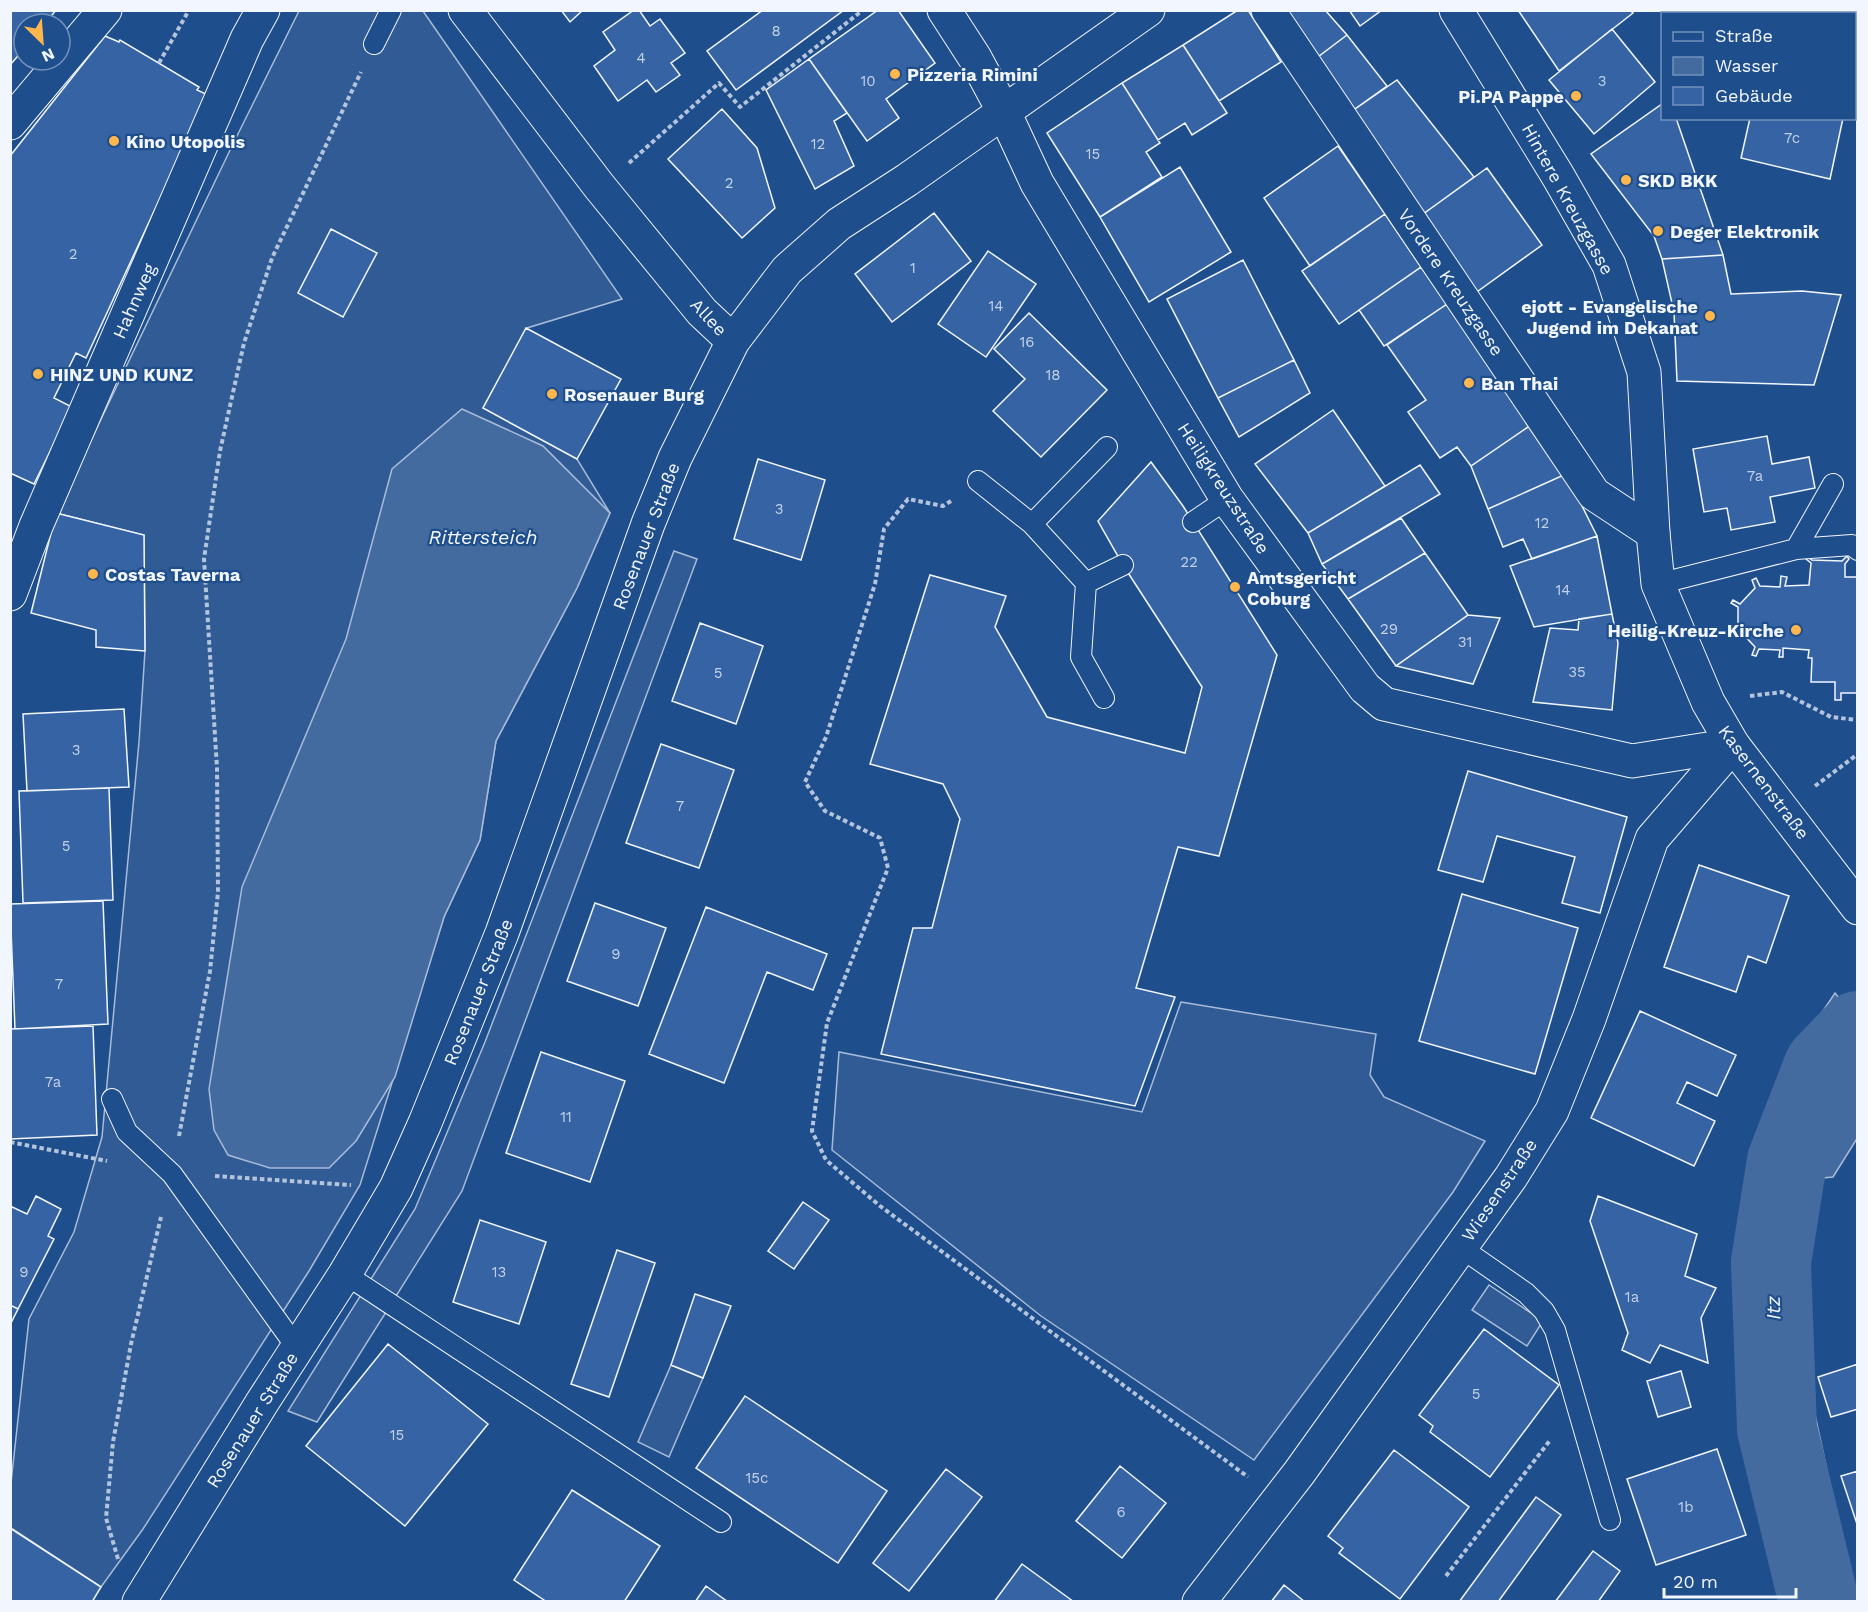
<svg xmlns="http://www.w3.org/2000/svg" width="1868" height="1612" viewBox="0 0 1868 1612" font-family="'Work Sans',sans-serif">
	<rect width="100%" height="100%" fill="#1f4e8c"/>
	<!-- built -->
	<path fill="#305b95" stroke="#a8bbd7" stroke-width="1.5" d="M299 11H423L622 299 527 328 483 408 577 459 610 513 577 588 496 741 480 840 444 917 360 1185 309 1271 143 1529 101 1587 11 1528V1483L29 1319 74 1232 102 1137 139 742 145 651 144 535 56 513 232 146Z
		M674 551 697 559 462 1191 317 1422 288 1411 415 1209 485 1042Z
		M1181 1002 1376 1034 1370 1075 1384 1097 1485 1141 1453 1192 1254 1460 1041 1316 832 1150 839 1052 1142 1112Z
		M1489 1285 1543 1321 1527 1346 1472 1310Z
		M671 1365 703 1378 669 1457 638 1442Z"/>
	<!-- water -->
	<path fill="#446ba0" stroke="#a8bbd7" stroke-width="1.5" d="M462 409 543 446 610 513 577 588 496 741 480 840 444 917 395 1077 356 1141 329 1168H270L228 1155 214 1130 209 1089 242 887 346 639 392 469Z
		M1835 993 1857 1021 1858 1137 1833 1177 1751 1185 1777 1080Z
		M1746 1308 1806 1321 1811 1396 1831 1489 1839 1555 1852 1601H1794L1779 1552 1774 1461 1736 1373Z"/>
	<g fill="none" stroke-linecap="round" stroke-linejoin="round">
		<!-- river -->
		<path stroke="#446ba0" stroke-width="80" d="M1819 1602 1777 1429 1771 1262 1787 1161 1824 1066 1858 1031"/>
	</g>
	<!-- building -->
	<path fill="#3563a3" stroke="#f2f6ff" stroke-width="1.5" d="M10 10H56L45 24H24V49L10 65Z
		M561 10H583L570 22Z
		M634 10H639L650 26 660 19 685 53 671 63 680 75 656 92 647 80 618 101 594 66 615 50 603 32Z
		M763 10H844L736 90 707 51Z
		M878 10H898L935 63 886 99 899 118 867 141 809 59Z
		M1238 10H1248L1281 62 1219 101 1183 45Z
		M1273 10H1325L1347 35 1310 63Z
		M1349 10H1382L1360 26Z
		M1518 10H1630L1633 13 1559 71Z
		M1774 10H1858V56L1854 69V14H1774Z
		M1612 29 1655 82 1594 134 1549 80Z
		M1347 35 1387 86 1345 116 1310 63Z
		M105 36 119 42 120 40 199 87 197 90 208 95 86 358 76 353 54 398 72 407 34 484 10 473V156Z
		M1183 45 1227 113 1192 135 1185 123 1158 140 1122 83Z
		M809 59 847 113 834 121 854 166 815 189 766 90Z
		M1397 80 1474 177 1419 217 1345 116Z
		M1122 83 1160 143 1146 152 1162 177 1100 217 1047 133Z
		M1662 104V118H1676L1723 255 1662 259 1654 236 1591 154Z
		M722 109 757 148 775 208 742 238 668 159Z
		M1750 118H1843L1830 179 1741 158Z
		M1338 146 1385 214 1310 266 1264 198Z
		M1180 167 1231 252 1149 302 1100 217Z
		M1487 168 1542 245 1474 294 1419 217Z
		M934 213 971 261 892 322 855 274Z
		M1385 214 1421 267 1339 324 1302 271Z
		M331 229 377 253 343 317 298 293Z
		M988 251 1036 284 986 357 938 324Z
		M1723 255 1731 294 1802 291 1841 295 1814 385 1677 381 1674 312 1662 259Z
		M1243 260 1294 360 1218 398 1167 299Z
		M1421 267 1447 304 1384 346 1359 310Z
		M1447 304 1531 425 1471 466 1457 447 1440 458 1408 412 1426 400 1387 345Z
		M1029 313 1107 390 1041 457 993 411 1025 379 994 349Z
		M526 328 621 379 577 459 483 408Z
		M1294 360 1310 393 1239 437 1218 398Z
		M1333 410 1385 486 1308 533 1255 464Z
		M1531 425 1566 474 1488 509 1471 466Z
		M1767 436 1772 464 1809 457 1815 488 1770 497 1775 522 1731 530 1727 508 1704 512 1693 449Z
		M758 459 825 480 801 560 734 539Z
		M1151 462 1183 506 1277 655 1219 856 1178 847 1136 988 1175 997 1135 1106 881 1054 913 928H932L960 819 943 784 870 764 930 575 1006 596 995 627 1047 717 1185 753 1202 687 1123 565 1098 521Z
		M1420 465 1440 494 1322 564 1308 533Z
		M1566 474 1597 536 1532 559 1523 539 1503 547 1488 509Z
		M56 513 144 535 145 651 96 647V630L31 613Z
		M1401 518 1425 553 1348 599 1322 564Z
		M1597 536 1612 614 1534 627 1510 566Z
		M1425 553 1468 615 1396 666 1348 599Z
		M1847 556 1849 559 1845 564V577H1858V693H1841V700H1835V682H1811L1812 658H1808L1809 650 1783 648V657H1779L1780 650 1759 649 1756 656 1752 655 1755 647 1740 631 1732 635 1730 632 1738 628V607L1731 603 1733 600 1740 604 1755 588 1752 580 1756 578 1760 586 1780 587 1781 576 1787 577 1785 586 1809 585 1811 563 1806 559 1808 557 1812 560 1842 561Z
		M1612 614 1618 643 1612 710 1533 702 1550 628 1578 630 1579 619Z
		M1468 615 1500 618 1473 684 1396 666Z
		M700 623 763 646 736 724 672 701Z
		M124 709 129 787 27 791 23 714Z
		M661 744 734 770 699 868 626 843Z
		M1468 771 1627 817 1600 913 1562 903 1575 857 1497 836 1483 882 1438 870Z
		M109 788 113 900 23 903 19 791Z
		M1699 865 1789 896 1766 963 1748 956 1736 992 1664 967Z
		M1462 894 1578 928 1535 1074 1419 1041Z
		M103 901 108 1024 15 1029 10 904Z
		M595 903 666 928 638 1006 567 981Z
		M706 907 827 954 813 990 767 972 724 1083 649 1054Z
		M1640 1011 1736 1055 1717 1096 1687 1082 1677 1103 1715 1121 1694 1166 1591 1118Z
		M93 1026 97 1135 10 1139V1029Z
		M541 1052 625 1081 590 1182 506 1153Z
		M36 1196 61 1209 48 1236 54 1239 18 1309 10 1305V1206L27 1214Z
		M1598 1196 1697 1234 1685 1276 1716 1288 1701 1318 1708 1363 1660 1345 1650 1363 1622 1350 1628 1333 1590 1221Z
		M803 1202 829 1220 794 1269 768 1251Z
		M480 1220 546 1242 519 1324 453 1302Z
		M617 1250 655 1263 609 1397 571 1384Z
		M695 1294 731 1306 703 1378 671 1365Z
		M10 1305 18 1309 10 1325Z
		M1484 1329 1559 1385 1490 1477 1430 1432 1433 1426 1419 1415Z
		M388 1344 488 1424 405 1526 306 1446Z
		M1858 1364V1409L1831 1417 1818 1377Z
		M1681 1371 1691 1407 1658 1417 1647 1381Z
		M745 1396 887 1491 838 1563 696 1468Z
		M1717 1449 1746 1535 1656 1565 1627 1479Z
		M1394 1450 1469 1507 1400 1599 1339 1553 1343 1548 1328 1536Z
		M1120 1466 1166 1503 1122 1558 1076 1521Z
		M946 1469 982 1497 909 1591 873 1563Z
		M1858 1471V1527L1841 1476Z
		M572 1490 660 1546 624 1602H547L514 1580Z
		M1536 1497 1561 1515 1498 1602H1459Z
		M10 1528 101 1587 92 1602H10Z
		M1593 1551 1620 1571 1598 1602H1555Z
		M1022 1564 1074 1602H994Z
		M1284 1585 1305 1602H1271Z
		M706 1586 728 1602H695Z"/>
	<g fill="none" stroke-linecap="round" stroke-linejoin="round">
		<!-- service casing -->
		<g stroke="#f2f6ff" stroke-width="22">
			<path id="service" d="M374 44 391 10
				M978 481 1032 524 1086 583 1081 657 1104 698
				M1193 522 1227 499
				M1032 524 1107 447
				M1796 549 1833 484
				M1086 583 1123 565
				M1658 584 1796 549 1852 545 1858 550
				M112 1099 127 1132 172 1174 297 1348
				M1460 1247 1526 1293 1544 1311 1555 1330 1610 1520
				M345 1274 721 1522"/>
		</g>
		<!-- minor casing -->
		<g stroke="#f2f6ff" stroke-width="35">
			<path id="minor" d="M465 10 599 186 702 312 733 341
				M1268 10 1594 494 1653 533
				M10 123 105 10
				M10 594 36 526 247 39 263 10
				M1199 1602 1299 1473 1511 1177 1552 1111 1589 1019 1652 839 1733 745"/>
		</g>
		<!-- tertiary casing -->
		<g stroke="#f2f6ff" stroke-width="35">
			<path id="tertiary" d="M944 10 975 58 1004 112 1037 183 1227 499 1365 688 1384 704 1632 761 1733 745
				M1456 10 1558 176 1609 265 1644 372 1653 533 1658 584 1708 702 1733 745 1858 908
				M139 1602 263 1401 345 1274 396 1188 425 1123 502 933 648 524 675 458 733 341 787 270 839 224 907 180 1148 10"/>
		</g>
		<!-- path -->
		<path stroke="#b3c4dc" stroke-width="4" stroke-dasharray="4.5 3" stroke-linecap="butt" d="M159 63 189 10
			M629 163 719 83 740 107 863 10
			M951 501 943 506 908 499 884 529 875 584 826 737 805 782 825 811 880 838 888 868 827 1023 812 1131 826 1160 880 1206 1248 1477
			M1750 696 1782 692 1831 717 1858 720
			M1815 786 1858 754
			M179 1136 210 971 218 892 217 768 204 559 220 451 244 343 272 258 361 72
			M10 1142 107 1161
			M215 1176 351 1185
			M118 1559 106 1518 113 1442 131 1344 161 1217
			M1446 1576 1551 1439"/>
		<!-- service -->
		<use href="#service" stroke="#1f4e8c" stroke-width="20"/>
		<!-- minor -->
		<use href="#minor" stroke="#1f4e8c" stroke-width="33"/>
		<!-- tertiary -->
		<use href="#tertiary" stroke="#1f4e8c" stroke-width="33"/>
	</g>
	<!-- markers -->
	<g fill="#ffb74d" stroke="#1f4e8c" stroke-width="2">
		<circle cx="895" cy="74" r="6"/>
		<circle cx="1576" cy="96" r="6"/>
		<circle cx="114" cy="141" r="6"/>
		<circle cx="1626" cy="180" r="6"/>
		<circle cx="1658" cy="231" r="6"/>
		<circle cx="1710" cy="316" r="6"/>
		<circle cx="38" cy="374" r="6"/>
		<circle cx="1469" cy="383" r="6"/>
		<circle cx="552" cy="394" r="6"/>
		<circle cx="93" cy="574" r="6"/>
		<circle cx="1235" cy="587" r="6"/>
		<circle cx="1796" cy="630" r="6"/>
	</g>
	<g text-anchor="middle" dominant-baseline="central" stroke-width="4.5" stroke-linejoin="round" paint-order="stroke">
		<!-- number labels -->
		<g font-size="15" fill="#c3d1e8">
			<text x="776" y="31">8</text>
			<text x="641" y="58">4</text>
			<text x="868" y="81">10</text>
			<text x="1602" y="81">3</text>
			<text x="1792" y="138">7c</text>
			<text x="818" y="144">12</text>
			<text x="1093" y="154">15</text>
			<text x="729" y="183">2</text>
			<text x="73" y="254">2</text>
			<text x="913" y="268">1</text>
			<text x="996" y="306">14</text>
			<text x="1027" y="342">16</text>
			<text x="1053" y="375">18</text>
			<text x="1755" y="476">7a</text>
			<text x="779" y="509">3</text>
			<text x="1542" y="523">12</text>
			<text x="1189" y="562">22</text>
			<text x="1563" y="590">14</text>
			<text x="1389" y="629">29</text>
			<text x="1465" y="642">31</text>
			<text x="1577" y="672">35</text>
			<text x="718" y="673">5</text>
			<text x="76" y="750">3</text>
			<text x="680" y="806">7</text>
			<text x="66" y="846">5</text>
			<text x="616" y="954">9</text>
			<text x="59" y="984">7</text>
			<text x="53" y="1082">7a</text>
			<text x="566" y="1117">11</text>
			<text x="24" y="1272">9</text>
			<text x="499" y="1272">13</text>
			<text x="1632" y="1297">1a</text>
			<text x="1476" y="1394">5</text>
			<text x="397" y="1435">15</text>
			<text x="757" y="1478">15c</text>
			<text x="1686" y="1507">1b</text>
			<text x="1121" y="1512">6</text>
		</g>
		<!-- poi labels -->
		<g font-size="18" font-weight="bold" fill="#f2f6ff" stroke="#1f4e8c" text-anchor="start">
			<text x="907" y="74">Pizzeria Rimini</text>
			<text x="1564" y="96" text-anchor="end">Pi.PA Pappe</text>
			<text x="126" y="141">Kino Utopolis</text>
			<text x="1638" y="180">SKD BKK</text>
			<text x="1670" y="231">Deger Elektronik</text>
			<text x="1698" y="306" text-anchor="end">ejott - Evangelische<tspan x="1698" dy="21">Jugend im Dekanat</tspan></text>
			<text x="50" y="374">HINZ UND KUNZ</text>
			<text x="1481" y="383">Ban Thai</text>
			<text x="564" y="394">Rosenauer Burg</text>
			<text x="105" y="574">Costas Taverna</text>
			<text x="1247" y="577">Amtsgericht<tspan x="1247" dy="21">Coburg</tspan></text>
			<text x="1784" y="630" text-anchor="end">Heilig-Kreuz-Kirche</text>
		</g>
		<!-- street labels -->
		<g font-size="18" fill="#f2f6ff" stroke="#1f4e8c">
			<text transform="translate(1568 199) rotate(61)">Hintere Kreuzgasse</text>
			<text transform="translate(1451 282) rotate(56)">Vordere Kreuzgasse</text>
			<text transform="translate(134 301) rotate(-66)">Hahnweg</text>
			<text transform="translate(709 317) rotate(47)">Allee</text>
			<text transform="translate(1224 488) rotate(57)">Heiligkreuzstraße</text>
			<text transform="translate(646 536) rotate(-69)">Rosenauer Straße</text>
			<text transform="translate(1764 782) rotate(53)">Kasernenstraße</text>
			<text transform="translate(478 992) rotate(-68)">Rosenauer Straße</text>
			<text transform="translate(1499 1190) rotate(-56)">Wiesenstraße</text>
			<text transform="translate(252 1420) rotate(-58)">Rosenauer Straße</text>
		</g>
		<!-- water labels -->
		<g font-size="20" font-style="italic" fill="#f2f6ff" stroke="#1f4e8c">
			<text x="483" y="537">Rittersteich</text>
			<text transform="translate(1773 1308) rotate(-92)">Itz</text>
		</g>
	</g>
	<!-- border -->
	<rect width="1868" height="1612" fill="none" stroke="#f2f6ff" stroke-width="24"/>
	<!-- legend -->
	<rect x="1661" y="12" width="195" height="108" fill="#1f4e8c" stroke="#7391ba" stroke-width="1.5"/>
	<rect x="1673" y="32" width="30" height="9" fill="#1f4e8c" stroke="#7391ba" stroke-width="1.5"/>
	<text x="1715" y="42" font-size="18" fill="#f2f6ff">Straße</text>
	<rect x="1673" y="57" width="30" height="18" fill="#446ba0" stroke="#7391ba" stroke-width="1.5"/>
	<text x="1715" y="72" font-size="18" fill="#f2f6ff">Wasser</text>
	<rect x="1673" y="87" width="30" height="18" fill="#3563a3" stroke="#7391ba" stroke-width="1.5"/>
	<text x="1715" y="102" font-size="18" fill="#f2f6ff">Gebäude</text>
	<!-- north arrow -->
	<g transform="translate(42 42) rotate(155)"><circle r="28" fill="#1f4e8c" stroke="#7391ba" stroke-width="1.5"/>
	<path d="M0-4.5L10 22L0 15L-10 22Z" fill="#ffb74d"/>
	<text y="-9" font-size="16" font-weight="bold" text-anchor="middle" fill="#f2f6ff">N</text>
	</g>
	<!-- scale -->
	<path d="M1664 1588v9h132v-9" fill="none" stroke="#f2f6ff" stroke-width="3"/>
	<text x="1673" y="1588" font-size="18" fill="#f2f6ff" stroke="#1f4e8c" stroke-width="4.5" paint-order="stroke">20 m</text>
</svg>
